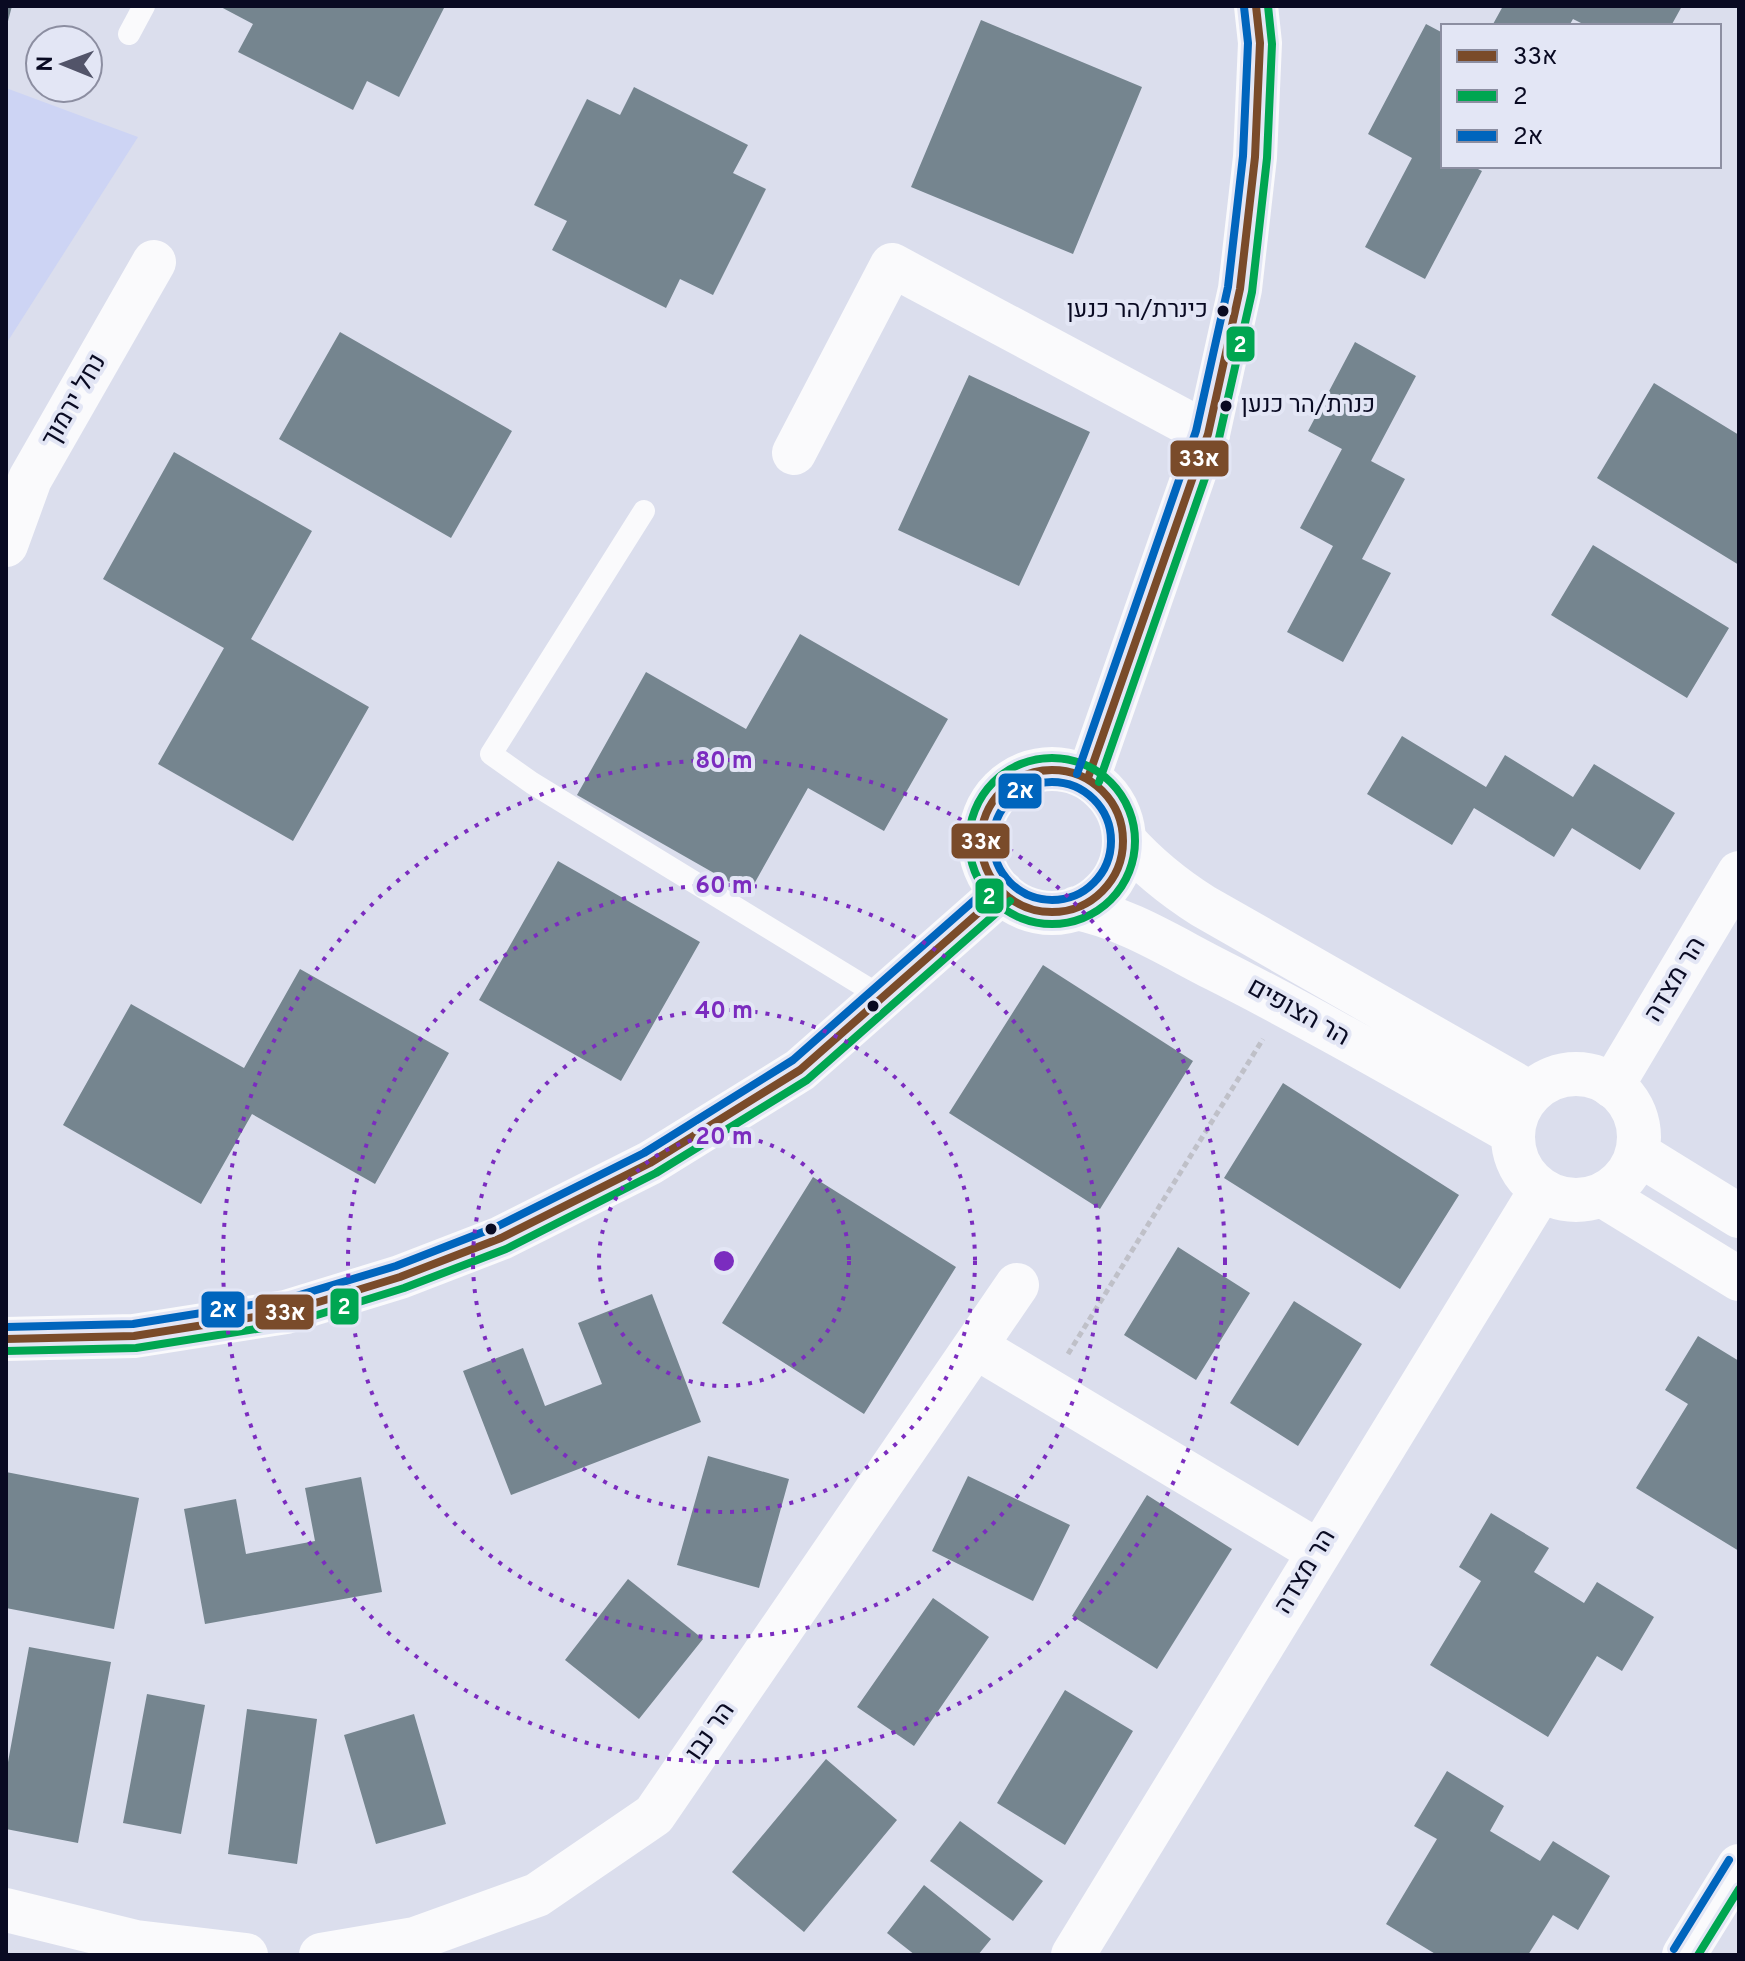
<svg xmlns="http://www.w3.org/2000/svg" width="1745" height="1961" viewBox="0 0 1745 1961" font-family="Overpass,Heebo,sans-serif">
	<rect width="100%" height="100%" fill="#dbdeed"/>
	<!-- built -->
	<path fill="#cdd4f4" d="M6 88 138 137 6 344Z"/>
	<!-- building -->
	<path fill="#75858f" d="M6 6H12L7 25H6Z
		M219 6H445L399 97 367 81 353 110 238 52 253 24Z
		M1503 6H1682L1671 26H1587L1573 19 1569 26H1492Z
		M981 20 1142 87 1073 254 911 187Z
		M1426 24 1443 33V166H1472L1482 171 1425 279 1365 247 1412 158 1368 134Z
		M634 87 748 145 733 173 766 189 713 295 680 279 666 308 552 250 567 221 534 205 587 99 620 115Z
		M340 332 512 431 451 538 279 439Z
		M1355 342 1416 376 1371 461 1405 479 1362 559 1391 573 1343 662 1287 632 1333 546 1300 528 1342 449 1308 431Z
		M969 375 1090 432 1019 586 898 530Z
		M1654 383 1739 435V565L1597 478Z
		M174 452 312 531 251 639 369 707 293 841 158 764 224 648 103 579Z
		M1593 545 1729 628 1687 698 1551 615Z
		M800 634 948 719 884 831 808 788 749 893 577 795 646 672 746 729Z
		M1402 736 1486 787 1505 755 1573 797 1594 764 1675 813 1640 870 1572 828 1554 857 1474 808 1452 845 1367 794Z
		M558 861 700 942 621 1081 479 1000Z
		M1043 965 1193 1061 1100 1209 949 1113Z
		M300 969 449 1053 375 1184 252 1114 201 1204 63 1125 131 1004 244 1068Z
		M1283 1083 1459 1195 1400 1289 1224 1178Z
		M813 1177 956 1267 864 1414 722 1323Z
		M1178 1247 1250 1293 1196 1380 1124 1335Z
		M652 1294 701 1422 511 1495 463 1371 523 1348 545 1406 602 1384 578 1323Z
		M1294 1301 1362 1344 1298 1446 1230 1403Z
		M1698 1336 1739 1361V1551L1636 1488 1688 1404 1665 1390Z
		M708 1456 789 1479 759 1588 677 1565Z
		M6 1472 139 1498 114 1629 6 1608Z
		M968 1476 1070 1525 1033 1601 932 1551Z
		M361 1477 382 1592 205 1624 184 1509 236 1499 246 1554 315 1541 305 1488Z
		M1147 1495 1232 1549 1157 1669 1072 1616Z
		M1491 1513 1549 1548 1534 1572 1584 1603 1597 1582 1654 1617 1622 1671 1597 1656 1548 1737 1430 1665 1481 1581 1459 1567Z
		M628 1579 703 1639 639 1719 565 1660Z
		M933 1598 989 1637 914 1746 857 1707Z
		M29 1647 111 1662 78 1843 6 1829V1773Z
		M1065 1690 1133 1731 1065 1845 997 1803Z
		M147 1694 205 1705 181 1834 123 1823Z
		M247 1709 317 1719 297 1864 228 1854Z
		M414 1714 446 1824 376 1844 344 1735Z
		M826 1759 897 1820 804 1932 732 1872Z
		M1447 1771 1504 1806 1490 1831 1540 1861 1553 1841 1610 1876 1578 1930 1553 1915 1528 1955H1437L1386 1924 1437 1839 1414 1826Z
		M960 1821 1043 1881 1013 1921 930 1861Z
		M924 1885 991 1939 978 1955H915L887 1933Z"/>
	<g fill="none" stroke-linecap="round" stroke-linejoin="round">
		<!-- path -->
		<path stroke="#bfc0c8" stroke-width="5" stroke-dasharray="6 4" stroke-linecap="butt" d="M1068 1354 1263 1039"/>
		<!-- service -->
		<path stroke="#fafafc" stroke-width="22" d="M129 34 144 6
			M644 511 491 754 532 783 882 997"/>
		<!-- minor -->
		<path stroke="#fafafc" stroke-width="44" d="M794 453 892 265 1208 434
			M6 545 30 479 154 262
			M1612 1086 1739 873
			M976 1347 1319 1552
			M6 1910 136 1942 246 1955
			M321 1955 415 1939 537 1895 654 1815 1017 1285
			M1073 1955 1541 1190"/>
		<!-- tertiary -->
		<path stroke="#fafafc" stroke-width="44" d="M980 841a72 72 0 1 1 144 0a72 72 0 1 1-144 0Z
			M1088 778 1208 434 1240 289 1255 157 1260 43 1256 6
			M1124 840C1148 867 1173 887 1203 906L1530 1093
			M1076 908C1126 918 1170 946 1215 969 1316 1020 1414 1077 1513 1133
			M1513 1137a63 63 0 1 1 126 0a63 63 0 1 1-126 0Z
			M1637 1153 1739 1216
			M1602 1195 1739 1279
			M6 1339 134 1336 286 1312 400 1277 501 1238 650 1163 800 1070 1002 892"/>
		<!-- secondary -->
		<path stroke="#fafafc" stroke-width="44" d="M1684 1955 1739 1866"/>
		<!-- bus-1 casing -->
		<g stroke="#e3e6f5" stroke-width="14">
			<path id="bus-1" d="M981 841a71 71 0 1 1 142 0a71 71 0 1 1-142 0Z
				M1088 778 1208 434 1240 289 1255 157 1260 43 1256 6
				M6 1339 134 1336 286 1312 400 1277 501 1238 650 1163 800 1070 1002 892"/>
		</g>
		<!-- bus-2 casing -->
		<g stroke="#e3e6f5" stroke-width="14">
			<path id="bus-2" d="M969 841a83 83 0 1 1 166 0a83 83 0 1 1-166 0Z
				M1099 782 1219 438 1252 292 1267 158 1272 44 1268 6
				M6 1351 136 1348 288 1324 404 1288 506 1249 656 1173 807 1080 1010 901
				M1698 1955 1739 1889"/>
		</g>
		<!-- bus-3 casing -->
		<g stroke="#e3e6f5" stroke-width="14">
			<path id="bus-3" d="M1077 774 1196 431 1228 287 1243 156 1248 43 1244 7
				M993 841a59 59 0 1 1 118 0a59 59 0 1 1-118 0Z
				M6 1327 133 1324 283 1300 396 1266 496 1227 644 1153 793 1060 994 883
				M1674 1949 1729 1860"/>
		</g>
		<!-- bus-1 -->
		<use href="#bus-1" stroke="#7a4b2a" stroke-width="8"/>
		<!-- bus-2 -->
		<use href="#bus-2" stroke="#00a651" stroke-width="8"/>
		<!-- bus-3 -->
		<use href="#bus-3" stroke="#0065bd" stroke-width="8"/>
	</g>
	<!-- distance rings -->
	<g fill="none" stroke="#7b2cbf" stroke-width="4" stroke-dasharray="4 8">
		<circle cx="724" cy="1261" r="125"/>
		<circle cx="724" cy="1261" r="251"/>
		<circle cx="724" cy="1261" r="376"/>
		<circle cx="724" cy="1261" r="501"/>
	</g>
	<!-- markers -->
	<g fill="#090a22" stroke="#e3e6f5" stroke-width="3">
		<circle cx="1223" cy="311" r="7"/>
		<circle cx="1226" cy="406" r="7"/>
		<circle cx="873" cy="1006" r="7"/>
		<circle cx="491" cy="1229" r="7"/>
	</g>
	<g text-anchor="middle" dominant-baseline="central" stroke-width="8" stroke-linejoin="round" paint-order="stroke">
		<!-- bus labels -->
		<g font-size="24" fill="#090a22" stroke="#e3e6f5" text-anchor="end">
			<text x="1208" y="311">כינרת/הר כנען</text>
			<text x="1241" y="406" text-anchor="start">כנרת/הר כנען</text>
		</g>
		<!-- street labels -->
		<g font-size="26" fill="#090a22" stroke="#e3e6f5">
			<text transform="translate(75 401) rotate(-60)">נחל ירמוך</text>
			<text transform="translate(1676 980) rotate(-59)">הר מצדה</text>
			<text transform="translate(1298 1013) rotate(29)">הר הצופים</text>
			<text transform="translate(1306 1572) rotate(-59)">הר מצדה</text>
			<text transform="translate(711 1732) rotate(-55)">הר נבו</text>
		</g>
	</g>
	<circle cx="724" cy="1261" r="12" fill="#7b2cbf" stroke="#e3e6f5" stroke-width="4"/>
	<g font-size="24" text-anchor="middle" font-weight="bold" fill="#7b2cbf" stroke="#e3e6f5" stroke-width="8" stroke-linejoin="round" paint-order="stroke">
		<text x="724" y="768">80 m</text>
		<text x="724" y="893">60 m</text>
		<text x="724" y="1018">40 m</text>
		<text x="724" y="1144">20 m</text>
	</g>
	<g stroke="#e3e6f5" stroke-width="3">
		<rect x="1225" y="325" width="31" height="38" rx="8" fill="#00a651"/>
		<rect x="1169" y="439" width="61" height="39" rx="8" fill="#7a4b2a"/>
		<rect x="997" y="772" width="46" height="38" rx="8" fill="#0065bd"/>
		<rect x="950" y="822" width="61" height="38" rx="8" fill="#7a4b2a"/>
		<rect x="974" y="877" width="31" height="38" rx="8" fill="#00a651"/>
		<rect x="329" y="1287" width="31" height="39" rx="8" fill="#00a651"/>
		<rect x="200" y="1290" width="46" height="39" rx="8" fill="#0065bd"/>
		<rect x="254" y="1293" width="61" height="38" rx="8" fill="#7a4b2a"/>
	</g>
	<g font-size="22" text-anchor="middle" font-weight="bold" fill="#fff">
		<text x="1240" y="352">2</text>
		<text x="1199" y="466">33א</text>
		<text x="1020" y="798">2א</text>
		<text x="981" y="849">33א</text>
		<text x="989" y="904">2</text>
		<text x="344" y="1314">2</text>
		<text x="223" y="1317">2א</text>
		<text x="285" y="1320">33א</text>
	</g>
	<!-- border -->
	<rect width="1745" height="1961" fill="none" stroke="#090a22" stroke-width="16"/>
	<!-- legend -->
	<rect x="1441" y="24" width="280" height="144" fill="#e3e6f5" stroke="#8c8ea1" stroke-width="2"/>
	<rect x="1457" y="50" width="40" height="12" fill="#7a4b2a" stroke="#8c8ea1" stroke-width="2"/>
	<text x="1513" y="64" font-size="24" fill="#090a22">33א</text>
	<rect x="1457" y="90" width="40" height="12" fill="#00a651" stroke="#8c8ea1" stroke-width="2"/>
	<text x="1513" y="104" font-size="24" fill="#090a22">2</text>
	<rect x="1457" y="130" width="40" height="12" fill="#0065bd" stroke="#8c8ea1" stroke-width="2"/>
	<text x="1513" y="144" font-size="24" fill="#090a22">2א</text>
	<!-- north arrow -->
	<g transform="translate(64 64) rotate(271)"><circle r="38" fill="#e3e6f5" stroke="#8c8ea1" stroke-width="2"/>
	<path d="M0-6L14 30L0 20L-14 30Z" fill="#525469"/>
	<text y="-12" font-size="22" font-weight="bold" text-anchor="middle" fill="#090a22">N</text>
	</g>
</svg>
